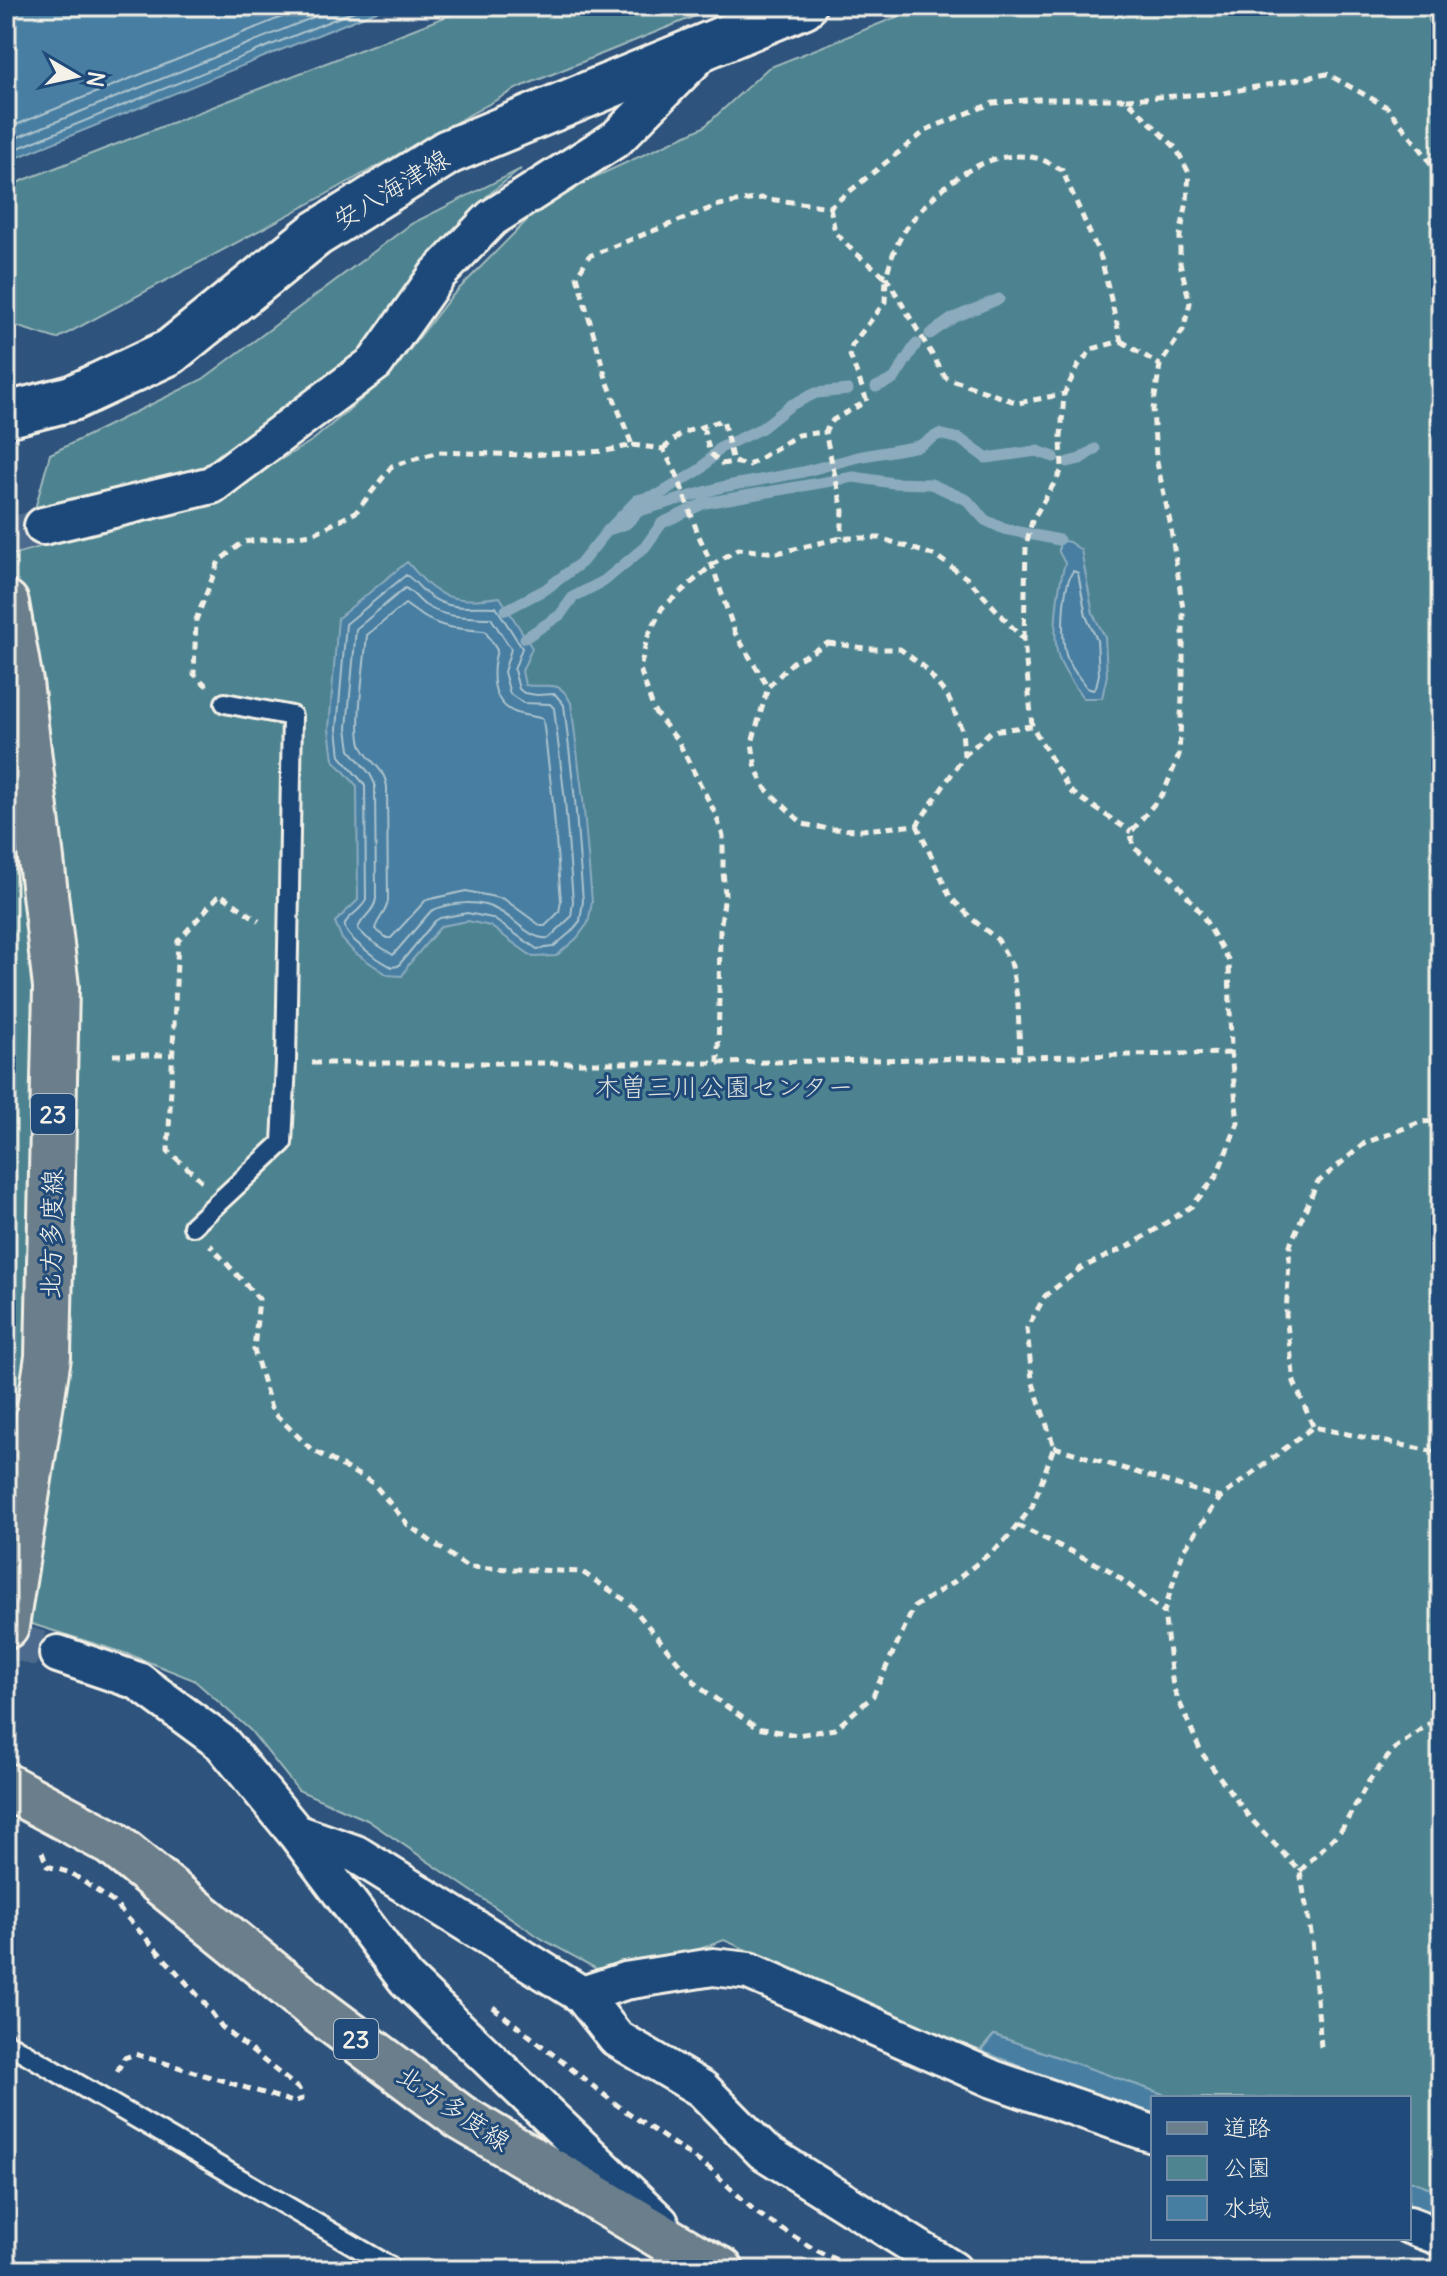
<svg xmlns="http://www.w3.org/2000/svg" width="1447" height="2276" viewBox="0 0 1447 2276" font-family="Delius,'Klee One',sans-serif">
	<rect width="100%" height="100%" fill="#2e537d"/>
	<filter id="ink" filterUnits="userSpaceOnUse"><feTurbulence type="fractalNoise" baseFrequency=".0125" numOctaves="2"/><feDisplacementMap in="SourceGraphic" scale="16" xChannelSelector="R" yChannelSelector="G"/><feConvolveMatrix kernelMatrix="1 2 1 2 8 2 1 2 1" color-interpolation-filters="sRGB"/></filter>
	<g filter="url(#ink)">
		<!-- green -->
		<path fill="#4e8390" stroke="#a1babc" stroke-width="2" d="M473 6H720L518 88 316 200 57 339 6 323V187Z
			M924 6H1423L1441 48V2192L1409 2180V2098H1174L994 2035 980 2051 724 1940 641 1971 604 1973 542 1939 367 1820 298 1790 250 1730 194 1680 131 1655 6 1616V556L214 500 313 440 390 375 450 298 549 198 704 127 768 68Z
			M521 169 487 196 422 266 371 346 207 467 35 509 50 454 203 379 411 224Z"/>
		<!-- water -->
		<path fill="#467ea2" stroke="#8cacbe" stroke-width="2" d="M6 6H389L6 162Z
			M1059 540 1069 542 1081 550 1093 614 1105 637 1107 675 1102 698H1083C1075 686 1064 673 1059 659 1051 636 1058 587 1065 563L1059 552Z
			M407 562C416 571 425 584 435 590 455 603 478 600 500 597L532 648 522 671 525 685C550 689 558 677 571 703L583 799 592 902 588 923 577 938 556 956 533 957 490 926 468 921 441 926 409 964 402 976 388 975 354 952 342 939 335 922 358 900 357 786 333 759 329 729 338 618Z
			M994 2035 1174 2098H1153V2116L981 2051Z
			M1409 2180 1441 2192V2219L1409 2208Z"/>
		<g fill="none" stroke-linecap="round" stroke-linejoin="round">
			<!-- shore -->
			<path stroke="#aec3cc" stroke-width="2" d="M6 129 309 6
				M6 142 341 6
				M6 153 367 6
				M1073 571 1078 573 1086 616 1097 640 1099 674 1096 687 1093 690 1087 688C1080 678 1069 667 1066 655 1061 636 1062 587 1073 571Z
				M406 575C415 580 421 591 431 597 453 612 473 605 496 607L522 648 514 670 519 689 524 693 537 695 555 694 564 705 575 800 583 901 580 921 571 932 553 947 537 949 492 918 467 913 440 918 435 921 398 966 392 967C382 962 342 937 345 924 347 916 363 910 366 899L365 785 340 756 337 729 346 624Z
				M405 588C413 592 418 600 425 605 446 619 468 617 491 618L511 649 504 672 510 694 523 703 550 704 554 708 565 801 573 901 571 917 549 938C529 940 516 919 499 911 480 899 450 902 431 911L393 955 367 938 358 929C361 917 374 913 376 899L375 784 370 774 350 750 347 728 356 629Z
				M405 604C437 628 447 628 485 631L497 650C491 672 490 704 517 713 526 716 535 716 543 719L553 802 561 901 559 912 545 926H541L504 899 466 891 426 900 391 938H387L375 929C377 919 386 914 388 901L387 787C384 765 366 761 361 744 355 725 365 659 367 635Z"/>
			<!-- stream -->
			<path stroke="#8cacbe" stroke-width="11" d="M930 334 953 318 999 299
				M876 387 894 379 916 344
				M1068 462 1080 459 1095 449
				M612 526 637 500 660 494 701 469 720 448 762 428 791 405 816 393 848 390
				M506 610 546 589 582 562 608 530 626 524 639 511 722 487 803 472 858 457 919 446 939 434 960 439 986 458 1037 451 1054 457
				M525 638 560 615 573 597 604 581 645 547 662 523 705 503 854 477 893 483 931 484 967 500 985 520 1004 529 1059 540"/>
			<!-- street-tunnel -->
			<path stroke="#4c6b8d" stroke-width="36" stroke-dasharray="36 18" stroke-linecap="butt" d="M6 537 43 526
				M6 1639 58 1654"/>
			<!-- lane casing -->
			<g stroke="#f4f1e8" stroke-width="24">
				<path id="lane" d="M193 1226 282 1143 286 1063 292 716 225 703
					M6 2042 396 2270"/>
			</g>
			<!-- street casing -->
			<g stroke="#f4f1e8" stroke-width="42">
				<path id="street" d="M43 526 212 485 375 363 438 274 492 218 617 138 704 50
					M58 1654 138 1681 222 1743 296 1833 406 1979 660 2223
					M296 1833 356 1854 582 1995 625 1981 713 1967 749 1971 993 2079 1153 2134
					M582 1995 616 2038 702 2089 763 2151 953 2270
					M1409 2225 1441 2237"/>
			</g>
			<!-- secondary casing -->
			<g stroke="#f4f1e8" stroke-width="50">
				<path id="secondary" d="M6 415 72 398 170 352 316 234 448 152 803 6"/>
			</g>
			<!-- primary casing -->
			<g stroke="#f4f1e8" stroke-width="50">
				<path id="primary" d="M6 603 20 682 56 987 48 1357 6 1626
					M6 1786 112 1843 316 2009 460 2117 696 2257 721 2270"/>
			</g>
			<!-- path -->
			<path stroke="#f4f1e8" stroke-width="5" stroke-dasharray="8 6" stroke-linecap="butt" d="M1126 99 1223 93 1327 74 1387 107 1427 157 1441 188
				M830 207 835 232 854 252 886 277 885 302 852 345 850 355 867 401 833 420 825 432 843 511 841 538
				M1121 341 1160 365
				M703 427 710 453 722 464 733 462 749 465 798 435 825 432
				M632 445 663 449 677 475 698 534 712 565 735 633 768 687
				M663 449 682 433 723 420 733 462
				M1024 639 1026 546 1032 521 1062 470 1061 437 1064 394 1078 366 1092 349 1121 341 1101 258 1062 170C1055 167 1047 161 1040 159 988 144 937 187 908 226 897 241 891 258 886 277L946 378 1018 403 1064 394
				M828 643 872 649H900L923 666 948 697 962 730 964 756 917 825 861 830 829 829 803 824 766 789 756 769 752 743 768 687 793 662Z
				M207 686 194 674 196 620 219 561 243 542 313 534 356 512 392 466 439 452 527 455 606 451 632 445 606 378 577 276 589 256 719 205 761 198 830 207 928 129 993 103 1038 99H1126L1176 148 1189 173 1187 202 1180 235V263L1190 303 1183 330 1160 365 1153 409 1156 458 1170 522 1183 609V679L1179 755 1164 792 1131 832 1133 847 1172 877 1201 913 1229 961 1231 1053 1238 1123 1216 1177 1192 1206 1133 1244 1081 1268 1045 1296 1027 1328 1032 1380 1054 1447 1032 1507 1005 1541 954 1582 914 1607 873 1696 835 1729 797 1735 757 1728 699 1687 628 1602 582 1572 467 1567 408 1525 373 1483 311 1449 272 1411 254 1350 259 1299 210 1245
				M964 756 991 731 1032 726
				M917 825 950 897 972 919 998 940 1012 966 1018 1004 1020 1057
				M113 1055H172
				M312 1063H718L1231 1053
				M718 1063 720 931 725 894 723 871V836L715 813 678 741 654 711 640 669 647 638 662 608 712 565 738 549 777 553 841 538H880L936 556 968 579 1024 640 1032 726 1070 791 1131 832
				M202 1181 168 1151 178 941 220 894 259 921
				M1313 1426 1294 1382 1286 1315 1290 1245 1317 1183 1365 1143 1421 1122 1441 1121
				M1054 1447 1220 1498
				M1017 1525 1109 1570 1164 1612
				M42 1852 47 1866 71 1873 113 1902 202 2000 222 2027 299 2089 302 2099 293 2102 135 2054 124 2058 116 2074
				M1300 1871 1342 1829 1369 1781 1394 1749 1430 1723
				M493 2007 617 2105 710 2169 757 2213 812 2248 857 2270
				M1321 2047 1312 1939 1300 1871 1249 1817 1201 1752 1173 1687 1164 1612 1183 1551 1220 1498 1313 1427 1441 1453"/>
			<!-- lane -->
			<use href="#lane" stroke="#1f4a7a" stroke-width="18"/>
			<!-- street -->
			<use href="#street" stroke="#1f4a7a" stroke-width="36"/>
			<!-- secondary -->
			<use href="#secondary" stroke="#1f4a7a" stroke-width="44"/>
			<!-- primary -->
			<use href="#primary" stroke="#6b7e8b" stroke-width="44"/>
		</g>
	</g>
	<g text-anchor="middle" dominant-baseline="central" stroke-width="6" stroke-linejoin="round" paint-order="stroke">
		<!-- shield labels -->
		<g fill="#1f4a7a" stroke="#b4bfc7" stroke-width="2">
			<rect x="31" y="1094" width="44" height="40" rx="6"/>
			<rect x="334" y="2019" width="44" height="40" rx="6"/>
		</g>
		<g font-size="24" font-weight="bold" fill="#f4f1e8">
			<text x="53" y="1114">23</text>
			<text x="356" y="2039">23</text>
		</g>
		<!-- street labels -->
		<g font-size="26" fill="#f4f1e8" stroke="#1f4a7a">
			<text transform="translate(391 189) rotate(-31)">安八海津線</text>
			<text transform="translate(51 1234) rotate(-89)">北方多度線</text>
			<text transform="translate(454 2108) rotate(34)">北方多度線</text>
		</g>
		<!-- park labels -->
		<g font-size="26" fill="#dbe0db" stroke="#1f4a7a">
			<text x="724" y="1086">木曽三川公園センター</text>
		</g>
	</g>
	<!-- margin -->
	<rect width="1447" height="2276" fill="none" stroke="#1f4a7a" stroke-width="32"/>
	<rect x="16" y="16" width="1415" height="2244" fill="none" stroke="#f4f1e8" stroke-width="3" filter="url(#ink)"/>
	<!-- legend -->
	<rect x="1151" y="2096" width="260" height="144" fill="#1f4a7a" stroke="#748da6" stroke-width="2"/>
	<rect x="1167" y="2122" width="40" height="12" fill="#6b7e8b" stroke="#748da6" stroke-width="2"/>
	<text x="1223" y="2136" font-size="24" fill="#f4f1e8">道路</text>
	<rect x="1167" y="2156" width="40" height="24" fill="#4e8390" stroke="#748da6" stroke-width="2"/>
	<text x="1223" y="2176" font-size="24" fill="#f4f1e8">公園</text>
	<rect x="1167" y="2196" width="40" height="24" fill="#467ea2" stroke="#748da6" stroke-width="2"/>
	<text x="1223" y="2216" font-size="24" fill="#f4f1e8">水域</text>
	<!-- north arrow -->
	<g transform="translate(76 76) rotate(99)" stroke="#1f4a7a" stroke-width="6" paint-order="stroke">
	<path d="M0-6L14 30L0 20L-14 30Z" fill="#f4f1e8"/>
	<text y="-12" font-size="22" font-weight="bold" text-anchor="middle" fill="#f4f1e8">N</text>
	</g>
</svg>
